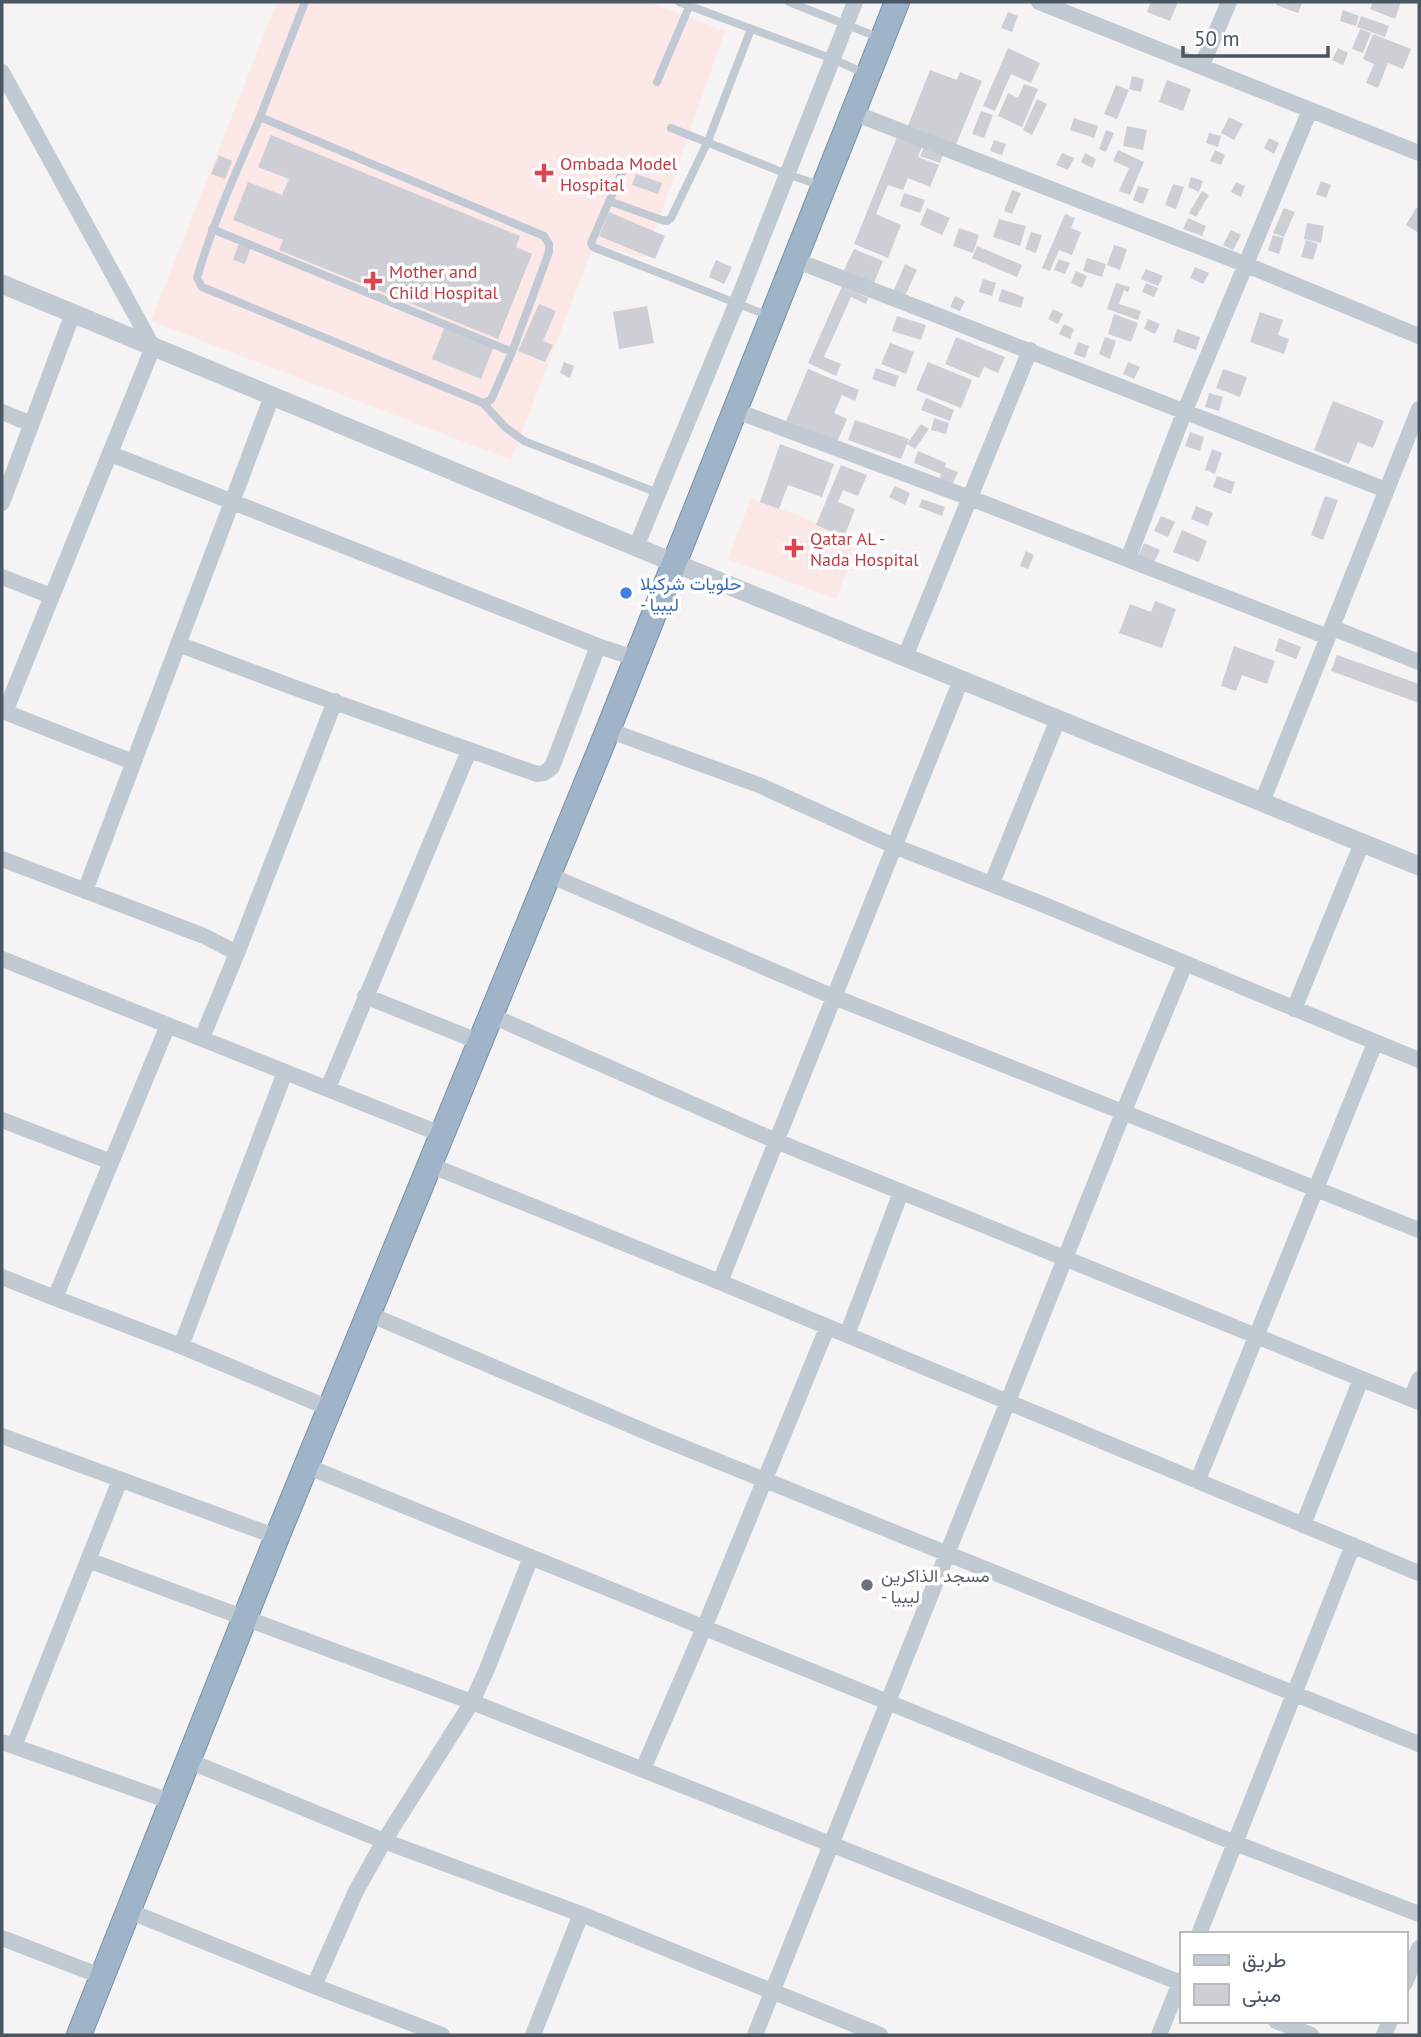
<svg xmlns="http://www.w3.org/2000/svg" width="1421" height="2037" viewBox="0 0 1421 2037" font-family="'PT Sans',Vazirmatn,sans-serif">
	<rect width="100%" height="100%" fill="#f5f3f3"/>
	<!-- medical -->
	<path fill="#fce8e6" d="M277 2H650L725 31 645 258 594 244 511 460 151 321Z
		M751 498 859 538 836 599 728 559Z"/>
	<!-- building -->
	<path fill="#cdcfd5" d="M1151 2H1178L1170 21 1147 12Z
		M1277 2H1296L1302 4 1298 13 1276 5Z
		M1373 2H1401L1395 19 1370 9Z
		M1343 10 1359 16 1356 26 1340 21Z
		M1008 12 1018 16 1012 32 1001 28Z
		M1361 16 1389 26 1385 37 1357 27Z
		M1360 29 1371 33 1363 53 1352 49Z
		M1373 34 1411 49 1403 69 1388 63 1378 88 1366 83 1374 64 1363 59Z
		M1008 48 1040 63 1031 83 1011 74 995 111 983 106Z
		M1338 48 1348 53 1343 65 1332 60Z
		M930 70 957 80 960 72 982 81 955 147 907 128Z
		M1132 76 1144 79 1141 92 1129 89Z
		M1167 80 1191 89 1183 111 1159 102Z
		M1024 84 1038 89 1022 127 998 116 1008 93 1018 98Z
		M1116 85 1129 90 1117 119 1104 114Z
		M1037 99 1047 104 1032 135 1023 130Z
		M981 111 993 115 984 138 972 134Z
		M1229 117 1243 124 1234 140 1221 133Z
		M1074 118 1098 126 1094 138 1070 130Z
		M1127 126 1147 130 1143 150 1123 146Z
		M1106 130 1114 133 1106 152 1099 149Z
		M1209 133 1221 136 1218 147 1206 143Z
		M271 135 520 236 516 247 532 254 498 339 279 250 283 240 233 220 248 182 282 195 289 179 258 167Z
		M897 137 922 147 918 157 939 165 930 187 908 178 903 190 888 185 876 214 901 225 888 258 854 244Z
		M1269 138 1279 143 1274 154 1264 148Z
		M994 140 1006 144 1002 155 990 151Z
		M924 147 943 154 940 163 920 156Z
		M1118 150 1144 162 1130 195 1119 191 1129 168 1113 161Z
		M1215 150 1225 155 1221 165 1210 161Z
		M1062 153 1074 158 1068 170 1056 165Z
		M1085 153 1096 159 1092 168 1081 162Z
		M219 155 232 161 225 179 211 174Z
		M636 174 662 183 658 194 632 185Z
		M1191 177 1203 181 1199 192 1188 187Z
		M1321 181 1331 185 1326 198 1316 194Z
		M1236 182 1245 186 1241 197 1231 192Z
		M1173 184 1184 187 1176 209 1165 205Z
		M1138 186 1149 189 1143 204 1133 200Z
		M1012 190 1021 193 1012 214 1004 211Z
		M1202 191 1209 195 1196 217 1189 213Z
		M904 193 925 200 920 213 900 206Z
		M927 208 950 218 942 235 920 225Z
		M1284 208 1295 212 1284 237 1273 233Z
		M1416 208 1419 209V233L1406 225Z
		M609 212 665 236 655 259 599 236Z
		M1065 214 1075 218 1071 228 1081 232 1072 255 1059 250 1050 271 1042 268Z
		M1188 218 1206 226 1202 236 1183 229Z
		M999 219 1026 226 1020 246 993 237Z
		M1307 223 1324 226 1321 243 1304 239Z
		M959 228 979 235 973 253 953 246Z
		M1231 230 1241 235 1233 250 1223 245Z
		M1031 232 1042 235 1036 253 1025 249Z
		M1273 235 1284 238 1279 254 1268 250Z
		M1306 240 1318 244 1313 260 1301 257Z
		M239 243 251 247 245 264 233 260Z
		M1114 245 1127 249 1120 270 1107 265Z
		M977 246 1022 265 1017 277 972 258Z
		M854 249 883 261 873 285 843 272Z
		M1087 258 1106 264 1102 277 1083 271Z
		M1059 259 1070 263 1065 274 1054 270Z
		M716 260 732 267 724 284 709 277Z
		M905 264 917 270 903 300 892 295Z
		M1195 267 1209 273 1203 284 1190 278Z
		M1146 269 1163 276 1158 286 1141 279Z
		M1076 271 1087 276 1082 288 1071 283Z
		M983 279 996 283 992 296 979 292Z
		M1116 283 1130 287 1128 292 1124 290 1119 304 1141 311 1138 320 1107 309Z
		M1146 283 1158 288 1154 297 1142 292Z
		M842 286 868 298 866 304 851 297 824 357 841 364 836 376 808 363Z
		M1002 289 1024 297 1021 308 998 301Z
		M955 296 965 301 960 311 950 307Z
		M539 304 556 311 543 341 553 345 545 362 518 351Z
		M647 306 654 343 619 349 613 312Z
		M1053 309 1063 314 1058 324 1048 319Z
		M1260 312 1283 320 1278 335 1289 339 1284 354 1250 342Z
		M1114 314 1138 323 1131 342 1108 334Z
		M897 316 926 325 921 340 892 331Z
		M1148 319 1160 324 1155 334 1144 329Z
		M1064 324 1074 329 1070 339 1059 334Z
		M445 326 494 346 481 379 432 359Z
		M1177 329 1200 337 1196 350 1173 342Z
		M956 337 1005 357 998 373 984 367 979 378 945 364Z
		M1105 337 1116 341 1110 359 1099 354Z
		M1078 342 1089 346 1085 358 1074 354Z
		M890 343 914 352 906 374 881 364Z
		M564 362 574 366 570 378 560 373Z
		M928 362 972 380 961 408 916 390Z
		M1128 362 1140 367 1134 379 1123 374Z
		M876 368 899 376 895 387 872 379Z
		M808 369 859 390 855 401 842 395 834 413 847 419 837 442 786 421Z
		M1223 369 1247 377 1240 397 1216 388Z
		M1209 393 1223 397 1219 411 1205 407Z
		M926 398 954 410 950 421 921 410Z
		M1333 401 1384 421 1373 448 1358 442 1349 464 1314 450Z
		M934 418 949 423 946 434 931 430Z
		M855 420 909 439 901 459 848 440Z
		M921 424 929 429 915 449 907 444Z
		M1190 432 1204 437 1200 451 1185 446Z
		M780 444 834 464 822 497 788 485 779 509 760 502Z
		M1212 449 1222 453 1215 474 1205 470Z
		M918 451 946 463 945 467 958 472 952 485 939 479 941 474 914 463Z
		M841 465 867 475 858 496 843 490 838 502 855 509 844 537 816 525Z
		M1217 476 1235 482 1231 494 1213 487Z
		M895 486 910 493 905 505 889 497Z
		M1325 496 1338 500 1323 540 1311 535Z
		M922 499 945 507 942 516 919 507Z
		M1196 506 1213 513 1208 526 1191 519Z
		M1161 516 1175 522 1168 537 1154 531Z
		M1182 530 1207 541 1199 562 1173 552Z
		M1144 543 1160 550 1153 565 1137 559Z
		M1026 551 1034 555 1028 569 1020 566Z
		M1155 601 1176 609 1162 648 1119 633 1130 604 1151 612Z
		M1279 638 1301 647 1296 659 1275 651Z
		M1234 646 1275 661 1267 684 1242 675 1236 691 1221 686Z
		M1337 655 1419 684V703L1331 671Z"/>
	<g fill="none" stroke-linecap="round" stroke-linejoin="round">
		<!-- trunk casing -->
		<g stroke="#7690ad" stroke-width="26">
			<path id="trunk" d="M79 2035 277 1537 608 730 897 2"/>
		</g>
		<!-- service -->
		<path stroke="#c1cad2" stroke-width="8" d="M679 2 833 59 866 74
			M789 2 880 38
			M657 82 691 2
			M260 117C237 170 213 222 197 278L202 287 483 403 491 400 512 352 549 252V244L544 236 260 117 305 2
			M671 128 787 174 822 186
			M622 172 591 243 593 247 769 316
			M609 201 662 220 667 221 671 218 708 141 751 29
			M212 229 512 352
			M483 403 505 427 524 441 658 493"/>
		<!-- minor -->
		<path stroke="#c1cad2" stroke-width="16" d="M1039 2 1419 153
			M1202 65 1229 2
			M2 72 153 347 5 712
			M854 113 1247 265 1419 336
			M795 260 1386 490
			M734 410 970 498 1328 637
			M2 412 31 424
			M111 454 598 646 635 658
			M2 503 73 313
			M636 547 737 302 855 2
			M1128 559 1184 413 1310 110
			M2 577 51 596
			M1333 628 1419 662
			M178 644 301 690 537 774 544 773 552 767 598 646
			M905 657 1030 350
			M2 711 133 762
			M608 730 759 785 894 846 1037 902 1419 1060
			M1262 802 1419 409
			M2 859 204 936 237 953 202 1038
			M549 875 834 997 1419 1230
			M992 883 1058 719
			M85 891 272 396
			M237 953 335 701
			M2 959 443 1135
			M365 996 480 1042
			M1294 1009 1362 843
			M490 1015 776 1141 1419 1402
			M328 1088 469 751
			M2 1120 111 1162
			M430 1165 720 1282 1419 1573
			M2 1277 55 1298 168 1025
			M720 1282 961 680
			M55 1298 181 1346 331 1409
			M369 1314 658 1437 1419 1744
			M847 1335 901 1192
			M181 1346 285 1072
			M1411 1399 1419 1379
			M2 1436 277 1537
			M306 1466 1235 1843 1419 1914
			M1198 1480 1375 1043
			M1303 1525 1361 1379
			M88 1560 472 1702 1181 1983
			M2 1742 172 1802
			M14 1746 120 1480
			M189 1761 384 1841 581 1914 880 2035
			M643 1769 704 1628 827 1328
			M129 1911 314 1986 442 2035
			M1199 1934 1353 1545
			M2 1938 103 1977
			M1405 1983 1419 1948
			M314 1986 356 1891 384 1841 472 1702 487 1669 531 1557
			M1276 2021 1311 2035
			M533 2035 581 1914
			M755 2035 1123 1113 1185 964
			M1159 2035 1181 1980
			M1384 2035 1390 2021"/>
		<!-- tertiary -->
		<path stroke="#c1cad2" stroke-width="19" d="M2 284 723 583 1419 866"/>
		<!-- trunk -->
		<use href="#trunk" stroke="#9fb4c9" stroke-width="24"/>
	</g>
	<!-- markers -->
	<g fill="#e0444e" stroke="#fff" stroke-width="2.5">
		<path d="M540.5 162.5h7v7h7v7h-7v7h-7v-7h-7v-7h7z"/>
		<path d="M369.5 270.5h7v7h7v7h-7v7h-7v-7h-7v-7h7z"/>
		<path d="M790.5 537.5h7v7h7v7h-7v7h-7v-7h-7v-7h7z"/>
	</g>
	<circle fill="#3f7fe0" stroke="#fff" stroke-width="2.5" cx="626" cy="593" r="7"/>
	<circle fill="#6b7280" stroke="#fff" stroke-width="2.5" cx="867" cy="1585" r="7"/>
	<g text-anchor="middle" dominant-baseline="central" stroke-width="7" stroke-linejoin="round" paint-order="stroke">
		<!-- health labels -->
		<g font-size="18" fill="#be3a42" stroke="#fff" text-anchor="start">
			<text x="560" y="163">Ombada Model<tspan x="560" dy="21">Hospital</tspan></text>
			<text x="389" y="271">Mother and<tspan x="389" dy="21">Child Hospital</tspan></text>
			<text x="810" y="538">Qatar AL -<tspan x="810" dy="21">Nada Hospital</tspan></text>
		</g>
		<!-- shop labels -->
		<g font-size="18" fill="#366cbe" stroke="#fff" text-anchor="start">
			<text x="640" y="583">حلويات شركيلا<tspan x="640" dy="21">- ليبيا</tspan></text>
		</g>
		<!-- worship labels -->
		<g font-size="18" fill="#5b616d" stroke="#fff" text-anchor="start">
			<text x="881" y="1575">مسجد الذاكرين<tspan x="881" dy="21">- ليبيا</tspan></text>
		</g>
	</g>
	<!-- border -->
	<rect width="1421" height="2037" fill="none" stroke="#4a5661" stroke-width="7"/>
	<!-- legend -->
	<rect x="1180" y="1932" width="228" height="91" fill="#ffffff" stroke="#b7bbc0" stroke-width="2"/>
	<rect x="1194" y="1955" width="35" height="10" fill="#c1cad2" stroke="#b7bbc0" stroke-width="2"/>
	<text x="1242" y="1967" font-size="21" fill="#4a5661">طريق</text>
	<rect x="1194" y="1984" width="35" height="21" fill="#cdcfd5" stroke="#b7bbc0" stroke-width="2"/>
	<text x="1242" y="2002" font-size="21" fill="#4a5661">مبنى</text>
	<!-- scale -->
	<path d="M1183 46v10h145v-10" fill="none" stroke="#4a5661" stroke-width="3.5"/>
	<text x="1194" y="46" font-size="21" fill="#4a5661" stroke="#ffffff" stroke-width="5" paint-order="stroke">50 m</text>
</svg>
